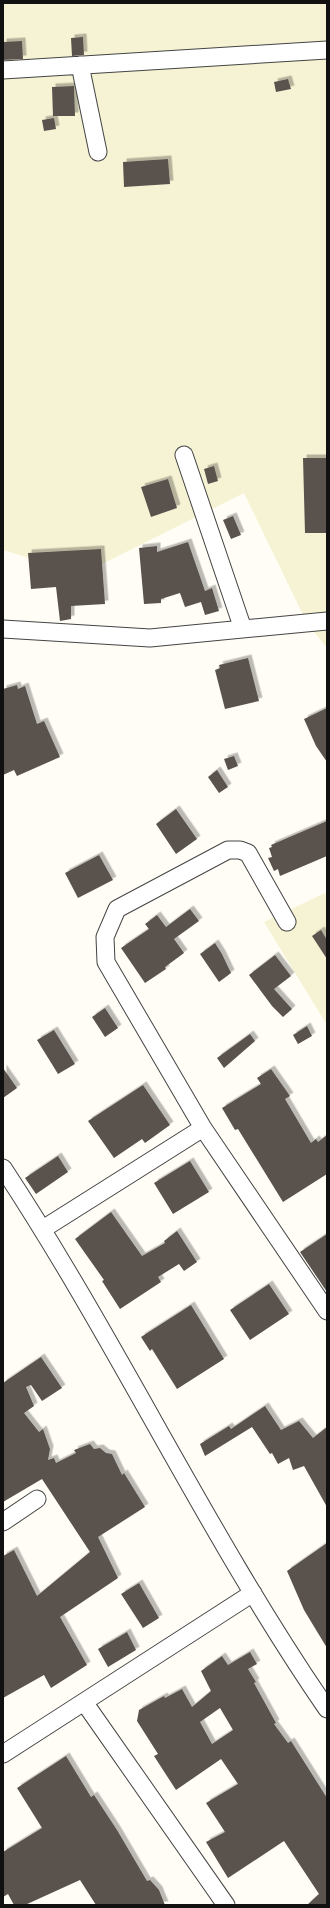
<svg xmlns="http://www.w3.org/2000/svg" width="330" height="1908" viewBox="0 0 330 1908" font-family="'Source Serif 4',serif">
	<defs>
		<filter id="shadow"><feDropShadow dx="3.5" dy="-3.5" stdDeviation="0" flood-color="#0004"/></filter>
	</defs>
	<rect width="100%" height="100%" fill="#fffdf5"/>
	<!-- farmland -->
	<path fill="#f6f3d4" d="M3 3H327V648L307 623 244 493 82 574 3 550Z
		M327 892V1025L264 922Z"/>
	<!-- building -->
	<path fill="#5a524d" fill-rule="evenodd" filter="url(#shadow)" d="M83 37 84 55 72 56 71 38Z
		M22 41 23 59 3 60V42Z
		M288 79 291 89 276 92 274 82Z
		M74 86 75 116H53L52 87Z
		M54 118 56 129 44 131 42 120Z
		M168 159 170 184 124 187 123 162Z
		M303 458H327V533H305Z
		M214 466 218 481 208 484 204 469Z
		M168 479 177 508 151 517 141 487Z
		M233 516 241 535 231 539 223 520Z
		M188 542 205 591 212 588 219 611 205 615 201 602 185 607 180 593 161 599V603L144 604 139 548 157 546V552Z
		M101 549 105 604 71 606V619L60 621 56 587 31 589 28 553Z
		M248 658 259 701 225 709 215 670 220 668 219 665Z
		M17 685 18 689 25 686 37 724 44 721 60 757 17 776 14 770 3 775V689Z
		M327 708V762L316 746 304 719Z
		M234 756 238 766 228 770 224 759Z
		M217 770 228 787 219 793 208 777Z
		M176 809 197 839 176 854 156 824Z
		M327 821V856L280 876 278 869 274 871 268 858 272 857 269 848 272 847 271 845Z
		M99 855 113 880 78 898 65 873Z
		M190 909 199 921 174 939 184 953 165 967 166 969 145 983 121 948 149 929 145 924 157 915 166 927Z
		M321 930 327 940V959L312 936Z
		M215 943 222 954 231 973 219 982 200 954Z
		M275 955 291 976 274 989 292 1009 283 1017 272 1006 249 975Z
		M105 1008 118 1028 105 1037 92 1017Z
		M307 1026 312 1036 298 1044 293 1035Z
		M54 1030 75 1064 58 1074 37 1040Z
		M250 1034 255 1041 224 1068 217 1058Z
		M3 1068 17 1088 3 1098Z
		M271 1069 290 1096 285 1099 311 1143 316 1139 318 1142 327 1135V1174L283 1202 238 1129 235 1130 222 1108 261 1084 257 1078Z
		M143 1085 170 1125 145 1143 142 1139 114 1158 88 1121Z
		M58 1156 68 1172 36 1194 25 1178Z
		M190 1161 209 1192 173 1214 154 1183Z
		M111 1212 142 1256 165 1243 164 1241 177 1231 197 1262 184 1271 179 1264 158 1277 161 1282 120 1309 102 1281 104 1280 75 1239Z
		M327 1234V1292L300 1252Z
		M269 1284 289 1314 250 1340 230 1310Z
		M191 1305 224 1359 177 1389 152 1349 150 1351 141 1337Z
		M41 1357 62 1388 42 1401 31 1385 26 1387 34 1406 24 1413 39 1432 43 1429 50 1449 48 1460 54 1458 56 1463 76 1453 74 1450 90 1444 94 1449 100 1448 106 1453 112 1454 122 1475 124 1473 145 1507 98 1537 118 1578 60 1617 87 1665 51 1688 44 1675 3 1698V1556L14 1550 37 1596 90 1552 42 1479 3 1502V1383Z
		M265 1406 281 1430 299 1421 313 1438 327 1427V1507L304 1466 293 1470 289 1458 278 1464 272 1453 270 1454 252 1427 205 1456 200 1444 229 1426 231 1429Z
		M327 1543V1648L304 1610 287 1571Z
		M139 1583 159 1618 143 1628 121 1594Z
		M127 1632 136 1650 108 1667 98 1649Z
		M250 1652 257 1664 248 1669 256 1682 254 1683 276 1723 274 1724 288 1743 291 1741 327 1798V1905H307L319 1894 284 1841 228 1878 206 1842 225 1832 206 1803 238 1784 221 1759 176 1790 154 1756 158 1754 137 1721 139 1710 164 1696 165 1698 182 1689 192 1707 211 1691 201 1671 222 1656 228 1665ZM220 1708 233 1730 212 1744 200 1722Z
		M66 1756 91 1797 94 1795 117 1830 147 1881 150 1880 159 1890 165 1905H96L80 1880 25 1905H14L8 1894 3 1897V1852L42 1828 17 1788Z"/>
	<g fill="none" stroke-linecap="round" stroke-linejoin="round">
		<!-- minor casing -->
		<g stroke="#444" stroke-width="19">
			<path id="minor" d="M80 65 98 152
				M3 70 327 50
				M184 455 243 629
				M3 629 150 638 327 621
				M287 922 248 853 240 850H228L117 909 105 937 106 962 203 1128 327 1311
				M3 1168C119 1344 208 1536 327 1709
				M43 1229 203 1128
				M3 1522 37 1499
				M84 1702 226 1905
				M3 1754 253 1593"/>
		</g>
		<!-- minor -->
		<use href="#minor" stroke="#fff" stroke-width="17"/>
	</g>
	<!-- border -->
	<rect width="330" height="1908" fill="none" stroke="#111111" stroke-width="8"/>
</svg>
